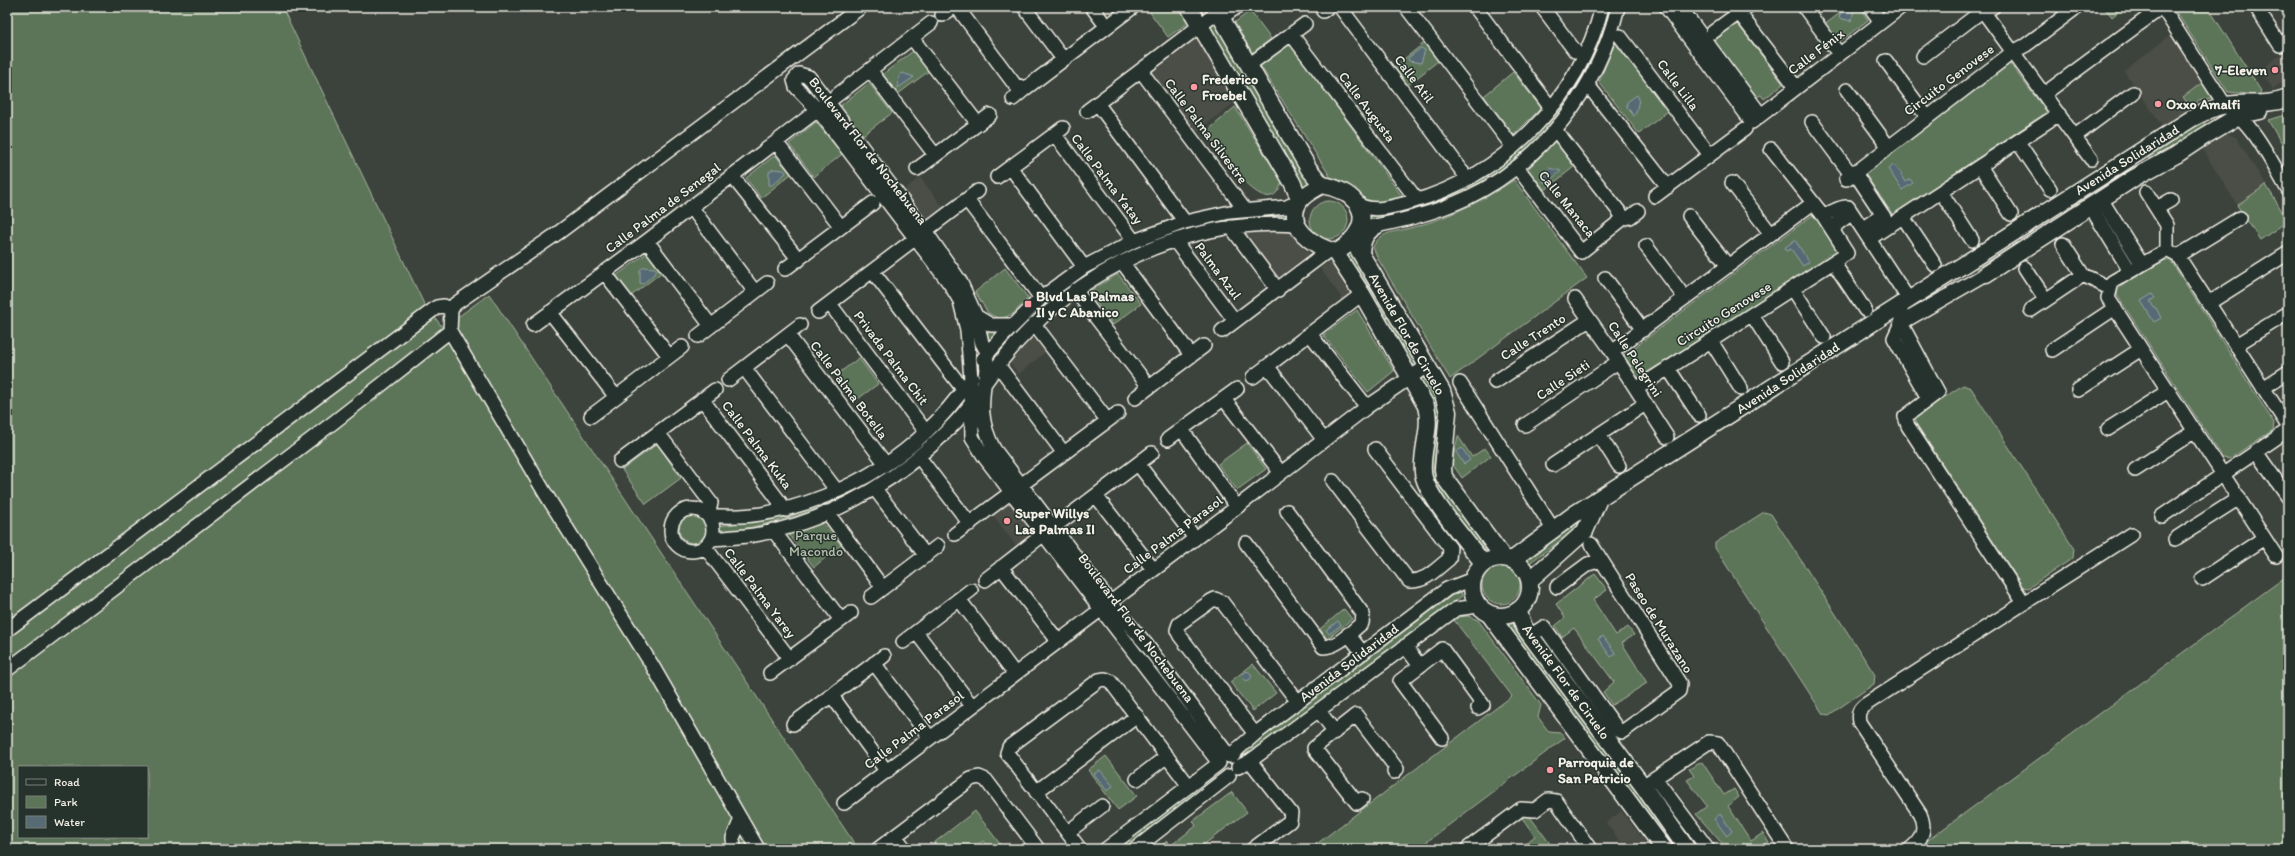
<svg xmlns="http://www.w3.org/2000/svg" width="2295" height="856" viewBox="0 0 2295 856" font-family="Itim,sans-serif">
	<rect width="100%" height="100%" fill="#3c433c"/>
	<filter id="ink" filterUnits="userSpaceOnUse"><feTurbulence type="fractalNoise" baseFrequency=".025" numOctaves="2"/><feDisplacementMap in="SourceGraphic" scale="8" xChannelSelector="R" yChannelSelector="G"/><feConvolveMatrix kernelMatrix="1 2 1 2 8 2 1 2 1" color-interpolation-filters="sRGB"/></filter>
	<g filter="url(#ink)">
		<!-- built -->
		<path fill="#4c4e46" d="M1102 7H1119L1108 15Z
			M2173 33 2185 51 2182 53 2203 82 2183 97 2192 110 2163 127 2124 71Z
			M1197 36 1235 102 1195 133 1150 73Z
			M2282 54 2288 62V78L2273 89 2260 70Z
			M2222 132 2236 137 2266 185 2237 205 2201 147Z
			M920 177 943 207 925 220 903 191Z
			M1291 231 1302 247 1312 255 1278 280 1246 235 1248 233Z
			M1330 261 1350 295 1343 300 1320 268Z
			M1033 337 1045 352 1019 374 1010 363Z
			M1010 502 1034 533 1016 546 993 515Z
			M1621 811 1651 849H1626L1606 823Z"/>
		<!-- green -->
		<path fill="#5c7458" stroke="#a8b2a0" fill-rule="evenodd" d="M7 7H282L423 302 443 328 489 294 858 849H7ZM19 767H147V837H19Z
			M1146 7H1179L1188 23 1168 37Z
			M1607 7H1613C1587 98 1522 177 1430 207 1409 214 1387 218 1365 223L1366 215 1429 201 1543 126Z
			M1848 7H1859L1868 20 1838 43 1824 25Z
			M2104 7H2124L2112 17Z
			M2173 7H2208L2261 91 2259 95 2228 92Z
			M1250 11 1271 39 1252 53 1234 23Z
			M1213 22 1216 23 1310 184 1305 189 1209 27V24Z
			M1737 23 1783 84 1764 99 1761 95 1757 97 1714 41Z
			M1290 43 1404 199 1369 205 1333 181 1260 65Z
			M1424 43 1438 61 1408 85 1394 67Z
			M1615 43 1668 111 1639 134 1599 82Z
			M913 51 929 71 898 94 883 74Z
			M2010 64 2047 112 1893 215 1865 174Z
			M1513 72 1541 108 1514 135 1484 96Z
			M2203 82 2214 97 2199 101 2193 106 2189 105 2183 97Z
			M869 83 892 113 863 135 840 106Z
			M1235 107 1282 182C1268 229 1218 147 1206 132Z
			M2288 114V155L2268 120Z
			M816 122 842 154 814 177 789 144Z
			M2206 122 2204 127 2151 162 2148 158 2201 123Z
			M1555 141 1575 166 1545 190 1528 169Z
			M775 155 791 174 761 198 746 178Z
			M2133 165 2134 167 2126 172 2122 178 2045 229 2044 226 2063 214 2067 209Z
			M1514 180 1587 278 1450 379 1378 259 1373 247C1380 232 1391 233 1406 229 1445 220 1480 202 1514 180Z
			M2266 185 2288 221 2260 240 2237 205Z
			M1310 220a19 19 0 1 1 38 0a19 19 0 1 1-38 0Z
			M1288 213V221L1139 248 1082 278 1045 307 998 355 991 358 1042 302 1104 261 1171 231 1227 218Z
			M1814 214 1838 252 1638 378 1624 355Z
			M2017 243 2018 247 1978 272 1976 269Z
			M1351 250 1416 363 1411 366 1346 256V251Z
			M647 253 662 272 631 296 616 276Z
			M2163 259 2171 261 2274 423 2273 430 2229 459 2223 458 2117 295V289Z
			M1005 268 1028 298 1013 314 1000 319 988 313 975 292Z
			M1118 274 1141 304 1113 325 1088 292Z
			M1357 310 1394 371 1368 392 1323 335Z
			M1001 329 988 342 986 331Z
			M859 358 878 384 855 401 836 375Z
			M1422 378H1426L1441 408 1433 472 1489 546 1487 550H1484L1430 481 1426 472 1436 411 1420 381Z
			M1963 385 1971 388 2074 549 2073 558 2028 588 2023 587 1915 422V417Z
			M964 401C961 417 940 431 928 441 915 452 902 464 888 474 836 507 780 523 720 533L716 529 720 526 788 515 840 494 960 402Z
			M1458 436 1472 457 1485 448 1491 456 1462 478 1453 465 1452 461Z
			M1247 443 1266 469 1237 490 1218 464Z
			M657 444 681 478 646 504 622 470Z
			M1764 512 1771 514 1875 675 1874 684 1829 715 1823 714 1715 548V543Z
			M679 529a14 14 0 1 1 28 0a14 14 0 1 1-28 0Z
			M1582 518 1579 527 1528 564 1526 561 1527 558Z
			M823 523 841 545 814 567 788 534Z
			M1482 585a19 19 0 1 1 38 0a19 19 0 1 1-38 0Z
			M1595 574 1607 590 1593 600 1616 635 1628 627 1634 635 1622 643 1647 683 1612 705 1603 692 1614 682 1574 628 1562 637 1555 626 1565 618 1556 604Z
			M2288 575V849H1916Z
			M1458 591H1461L1462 596 1248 756 1244 755V751Z
			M1344 609 1352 619 1327 639 1320 629Z
			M1468 616 1478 620 1541 705 1538 717 1549 732 1561 733 1565 738 1417 849H1310L1512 696 1454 620 1458 617Z
			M1509 623 1511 624 1680 849H1673L1507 627Z
			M1253 664 1276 693 1253 711 1230 682Z
			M1106 756 1137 796 1118 810 1088 770Z
			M1702 762 1724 795 1734 789 1739 797 1728 806 1751 841 1763 833 1769 842 1758 849H1727L1696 814 1707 806 1687 780 1694 776 1689 769Z
			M1211 777 1215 779 1212 782 1123 849H1115Z
			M1232 792 1247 812 1198 849H1157L1167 841 1170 846 1196 826 1193 821Z
			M975 811 1000 844 994 849H989L983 841 972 849H926Z
			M1528 814 1554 849H1518L1535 836 1522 818Z"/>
		<!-- water -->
		<path fill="#566b74" stroke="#95a1a2" d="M1850 7H1855L1851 21 1839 18 1840 14Z
			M1421 48 1425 50 1421 63 1409 61 1408 58Z
			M903 73 914 77 898 88 899 76Z
			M1637 95 1639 99 1636 113 1634 116 1627 107V102Z
			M1894 165 1902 174 1901 175 1905 182 1910 179 1913 183 1902 190 1888 169Z
			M1549 168 1561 171 1546 183 1543 182 1546 171Z
			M773 169 784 170 786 173 772 185H769V172Z
			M1795 240 1809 262 1803 266 1791 249 1786 251 1784 248Z
			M644 267 655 268 657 271 643 284 640 283V270Z
			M2152 294 2155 298 2150 301 2154 308H2156L2161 318 2154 322 2141 301Z
			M1462 448 1470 460 1464 464 1456 452Z
			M1338 621 1341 625 1329 634 1326 630Z
			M1603 636 1616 654 1611 657 1598 639Z
			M1242.5 676a4.5 4.5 0 1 1 9 0a4.5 4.5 0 1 1-9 0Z
			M1100 770 1113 786 1107 791 1094 774Z
			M1720 814 1732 831 1727 836 1714 819Z"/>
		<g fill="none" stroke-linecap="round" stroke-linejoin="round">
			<!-- minor casing -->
			<g stroke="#f4f1e8" stroke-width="16">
				<path id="minor" d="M957 7 1015 85 1026 88 1133 7
					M1024 7 1063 59
					M1092 7 1106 26
					M1340 7 1462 171
					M1406 7 1513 147
					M1475 7 1551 108
					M1542 7 1575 51
					M1666 7 1752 122 1901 7
					M1680 7 1761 115
					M1804 7 1839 54
					M1870 7 1881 22
					M1980 7 2091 159
					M2162 7 2225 105C2255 125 2270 160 2288 190
					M2256 7 2280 45 2288 39
					M1323 11 1328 7
					M1739 13 1796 87
					M942 15 954 7
					M1221 18 1237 7
					M1713 32 1747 7
					M1291 34 1417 200
					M1620 36 1710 155
					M912 38 978 124
					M1923 56 1982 11 1993 7
					M1886 61 1927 117
					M1249 65 1305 24
					M870 70 935 155
					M1141 71 1245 210
					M794 80 799 74 809 77 926 232 960 281 976 316 982 343 987 352C986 392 974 411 994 449L1110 602 1146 644 1229 756
					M794 80 796 87 817 109 950 284 960 301 967 330 971 379 972 437 985 458 1219 763
					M1587 84 1668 187
					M1847 90 1888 146
					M2044 94 2154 13
					M1013 99 1026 88
					M1097 103 1185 222
					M1087 111 1218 12
					M1812 122 1847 169 1855 173 1846 179
					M1055 135 1134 241
					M2075 136 2133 93
					M1561 137 1624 218
					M776 142 841 227
					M2018 142 2050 189
					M1980 166 2011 214
					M1517 167 1581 252 1624 218 1630 217 1638 211
					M1011 168 1084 267
					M917 169 990 115
					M732 176 799 260
					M997 177 1063 128
					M1732 183 1771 234
					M1941 192 1972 240
					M2146 192 2167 225V250
					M1655 196 1745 129
					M2101 199 2141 263
					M967 200 1041 298
					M1359 205C1375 213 1395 206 1411 202 1502 177 1579 99 1602 7
					M2090 206 2130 271
					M691 207 755 292
					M2157 208 2171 200
					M1822 214C1832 215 1837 206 1848 207L1909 300
					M1689 216 1728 266
					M1903 217 1935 265
					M1890 226 1855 173 2013 52 2026 45 2077 7
					M1231 227 1278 290
					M1863 228 1883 215
					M1360 229C1397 222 1433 214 1467 198 1543 162 1598 88 1618 7
					M1833 231 1837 224 1852 213
					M1869 239 2059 114
					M647 241 711 326
					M1175 241 1235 321
					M2063 244 2083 275 2109 288
					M1646 246 1685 298
					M2178 256 2240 218
					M1362 257C1363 243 1365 233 1379 226
					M1122 262 1191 355
					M1833 262 1865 310
					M2025 268 2046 300
					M785 269 873 203
					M604 272 669 356
					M873 272 963 389
					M1605 278 1643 330
					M1793 289 1824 337
					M1075 290 1149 387
					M1575 299 1609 347 1667 437
					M2209 303 2288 253
					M830 304 926 432
					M1901 304V323L1938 392 1905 417 1908 426 2024 603 1868 703C1860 708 1857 712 1859 722L1920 814C1926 829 1923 839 1910 849
					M2031 310 2083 275
					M550 312 616 397
					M818 312 978 191
					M1752 315 1782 362
					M976 316 991 325H1013
					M1034 324 1107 420
					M533 325 647 241 931 23
					M1222 331 1329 250
					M1310 334 1367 407
					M788 335 885 463
					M698 336 767 283
					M1711 341 1741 389
					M2236 345 2288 313
					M2052 350 2115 308
					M1612 352 1813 203
					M983 359 1003 336 1041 298 1084 267 1134 241 1185 222 1230 212 1287 207 1300 200
					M998 365 1063 452
					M1268 367 1324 440
					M1668 368 1699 415
					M745 369 837 491
					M1253 377 1362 294
					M728 380 800 325
					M1495 382 1589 320
					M985 383C1054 282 1175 216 1298 225
					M1460 383 1553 529
					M2263 388 2288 372
					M1636 389 1847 253 1822 214 1771 149
					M2078 390 2141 349
					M1135 398 1204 346
					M1928 398 1894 338 1901 323 1986 274
					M702 399 786 510
					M1224 399 1281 473
					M591 416 682 347
					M1525 425 1618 362
					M2108 429 2168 391
					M1182 430 1237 507
					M658 433 711 503 708 515C782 524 874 483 927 431 944 415 959 396 972 378
					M1599 435 1619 466
					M1168 439 1237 389
					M2256 452 2288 497
					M919 457 970 524
					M620 461 715 390
					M1138 464 1195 538
					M1553 465 1645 404
					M2135 470 2195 431
					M1333 481 1409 581C1426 582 1436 569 1449 559L1450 548 1375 449
					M875 489 926 556
					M1096 496 1153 569
					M671 530a21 21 0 1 1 42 0a21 21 0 1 1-42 0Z
					M827 512 883 588
					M2162 516 2288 430
					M1054 527 1152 453
					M773 530 841 620
					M955 534 1118 413
					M711 539C725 538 740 537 754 535 819 524 882 490 931 446 945 433 961 419 972 402
					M2175 539 2239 498
					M1246 543 1323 647C1338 647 1351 632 1362 623L1363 614 1287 511
					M705 547 790 659
					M2276 556 2108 298 2112 282 2167 250 2178 256 2288 426
					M1001 567 1058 641
					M2202 579 2264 538
					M985 580 1044 534
					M1557 587 1588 564 1601 560
					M871 597 938 546
					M959 599 1015 674
					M2024 603 2132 534
					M7 630 437 307 444 306 451 310
					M916 632 972 706
					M1348 634 1363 653
					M1530 636 1544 627 1618 730 1622 732 1679 691 1680 684 1591 544
					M903 642 971 590
					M1405 646 1420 666
					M874 663 930 738
					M7 670 334 422 450 331
					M770 673 851 613
					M832 696 887 772
					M1319 711 1335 732
					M793 724 884 656
					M1255 734 1180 636 1177 630 1179 624 1211 601 1215 599 1222 602 1298 702
					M1442 738 1400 681 1442 649 1483 705 1478 708
					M1232 756 1239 748 1255 734 1447 589 1473 579
					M1250 761 1291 813 1290 821 1253 849
					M1238 767 1250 761 1456 609 1478 606
					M1655 778 1708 849
					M1137 779 1167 756
					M1643 786 1709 742 1718 743 1787 849
					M1036 792 1137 716
					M1362 799 1357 803 1314 748 1356 715 1397 769 1394 772
					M844 803 1237 507 1367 407 1427 366
					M1068 832 1102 806
					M896 837 905 849
					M734 849 733 838 741 819
					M758 849 652 665 545 493 450 331 451 310 455 304 558 233 861 7
					M878 849 971 779 979 777 986 780 1038 849
					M1080 849 1007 753 1009 747 1099 680 1105 679 1110 681 1189 786
					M1106 849 1218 764
					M1135 849 1229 776
					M1467 849 1521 809 1535 810 1548 800 1556 801 1590 849"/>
			</g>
			<!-- major casing -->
			<g stroke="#f4f1e8" stroke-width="19">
				<path id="major" d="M1189 7 1292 182 1300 200
					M1215 7 1309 169 1322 185
					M1322 185C1349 189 1375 210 1354 237 1348 244 1344 249 1335 252 1314 246 1284 227 1299 202 1304 194 1315 189 1322 185Z
					M1352 239 1442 391 1448 412 1443 469 1444 477 1503 557
					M1335 252 1362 294 1426 406C1432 428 1421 450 1423 472 1424 494 1469 544 1483 563
					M1986 274 2134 178 2176 155 2203 137 2240 115 2259 111
					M1472 587a29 29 0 1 1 58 0a29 29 0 1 1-58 0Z
					M1512 560 1576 513 2191 119C2202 113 2214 107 2226 105 2248 102 2268 106 2288 98
					M1530 580 1585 531 1598 501
					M1518 610 1524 627 1643 786 1687 849
					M1489 614 1664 849"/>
			</g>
			<!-- minor -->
			<use href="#minor" stroke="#26332d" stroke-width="13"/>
			<!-- major -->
			<use href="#major" stroke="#26332d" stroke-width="16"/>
		</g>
	</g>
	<!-- markers -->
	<g fill="#ff9aa2" stroke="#26332d" stroke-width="1.5">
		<circle cx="2275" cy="70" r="4"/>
		<circle cx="1194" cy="87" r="4"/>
		<circle cx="2158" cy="104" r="4"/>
		<rect x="1024" y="300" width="8" height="8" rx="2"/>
		<circle cx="1007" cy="521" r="4"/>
		<circle cx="1550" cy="770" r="4"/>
	</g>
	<g text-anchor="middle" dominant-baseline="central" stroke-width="3" stroke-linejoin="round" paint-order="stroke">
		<!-- street labels -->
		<g font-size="14" fill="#f4f1e8" stroke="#26332d">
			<text transform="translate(1816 52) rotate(-37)">Calle Fénix</text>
			<text transform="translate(1414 79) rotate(53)">Calle Atil</text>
			<text transform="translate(1949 80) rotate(-37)">Circuito Genovese</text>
			<text transform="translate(1678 85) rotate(53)">Calle Lilla</text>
			<text transform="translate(1367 107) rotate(53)">Calle Augusta</text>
			<text transform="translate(1206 131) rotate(53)">Calle Palma Silvestre</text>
			<text transform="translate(868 151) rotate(52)">Boulevard Flor de Nochebuena</text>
			<text transform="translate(2127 160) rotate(-32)">Avenida Solidaridad</text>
			<text transform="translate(1107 179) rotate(53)">Calle Palma Yatay</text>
			<text transform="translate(1567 204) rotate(51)">Calle Manaca</text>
			<text transform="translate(663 208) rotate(-37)">Calle Palma de Senegal</text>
			<text transform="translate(1218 271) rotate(53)">Palma Azul</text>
			<text transform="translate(1724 314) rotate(-32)">Circuito Genovese</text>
			<text transform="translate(1407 334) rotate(60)">Avenide Flor de Ciruelo</text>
			<text transform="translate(1533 337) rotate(-33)">Calle Trento</text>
			<text transform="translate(891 358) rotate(53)">Privada Palma Chit</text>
			<text transform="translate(1635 359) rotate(57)">Calle Pelegrini</text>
			<text transform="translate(1788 378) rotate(-33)">Avenida Solidaridad</text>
			<text transform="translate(1563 380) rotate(-34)">Calle Sieti</text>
			<text transform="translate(849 390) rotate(53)">Calle Palma Botella</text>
			<text transform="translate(757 445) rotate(53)">Calle Palma Kuka</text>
			<text transform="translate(1173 535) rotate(-37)">Calle Palma Parasol</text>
			<text transform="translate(760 593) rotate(53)">Calle Palma Yarey</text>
			<text transform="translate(1659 623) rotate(58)">Paseo de Murazano</text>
			<text transform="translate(1136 628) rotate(53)">Boulevard Flor de Nochebuena</text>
			<text transform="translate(1349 663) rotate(-37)">Avenida Solidaridad</text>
			<text transform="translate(1566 682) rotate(54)">Avenide Flor de Ciruelo</text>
			<text transform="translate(914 730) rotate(-37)">Calle Palma Parasol</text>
		</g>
		<!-- poi labels -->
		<g font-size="14" font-weight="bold" fill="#f4f1e8" stroke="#26332d" text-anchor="start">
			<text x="2267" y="70" text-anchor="end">7-Eleven</text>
			<text x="1202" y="79">Frederico<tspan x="1202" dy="16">Froebel</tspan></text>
			<text x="2166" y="104">Oxxo Amalfi</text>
			<text x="1036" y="296">Blvd Las Palmas<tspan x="1036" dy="16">II y C Abanico</tspan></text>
			<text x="1015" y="513">Super Willys<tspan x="1015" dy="16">Las Palmas II</tspan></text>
			<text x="1558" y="762">Parroquia de<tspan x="1558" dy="16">San Patricio</tspan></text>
		</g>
		<!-- park labels -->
		<g font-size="14" fill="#b7bfae" stroke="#26332d">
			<text x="816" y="535">Parque<tspan x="816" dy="16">Macondo</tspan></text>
		</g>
	</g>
	<!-- margin -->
	<rect width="2295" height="856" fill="none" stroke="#26332d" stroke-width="24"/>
	<rect x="12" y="12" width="2271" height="832" fill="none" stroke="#f4f1e8" stroke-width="1.5" filter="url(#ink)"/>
	<!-- legend -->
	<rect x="18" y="766" width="130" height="72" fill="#26332d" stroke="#787f78"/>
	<rect x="26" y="779" width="20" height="6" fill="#26332d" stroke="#787f78"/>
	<text x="54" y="786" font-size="12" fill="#f4f1e8">Road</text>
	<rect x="26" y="796" width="20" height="12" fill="#5c7458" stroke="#787f78"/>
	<text x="54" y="806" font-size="12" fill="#f4f1e8">Park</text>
	<rect x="26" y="816" width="20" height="12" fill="#566b74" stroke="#787f78"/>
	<text x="54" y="826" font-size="12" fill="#f4f1e8">Water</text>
</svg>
